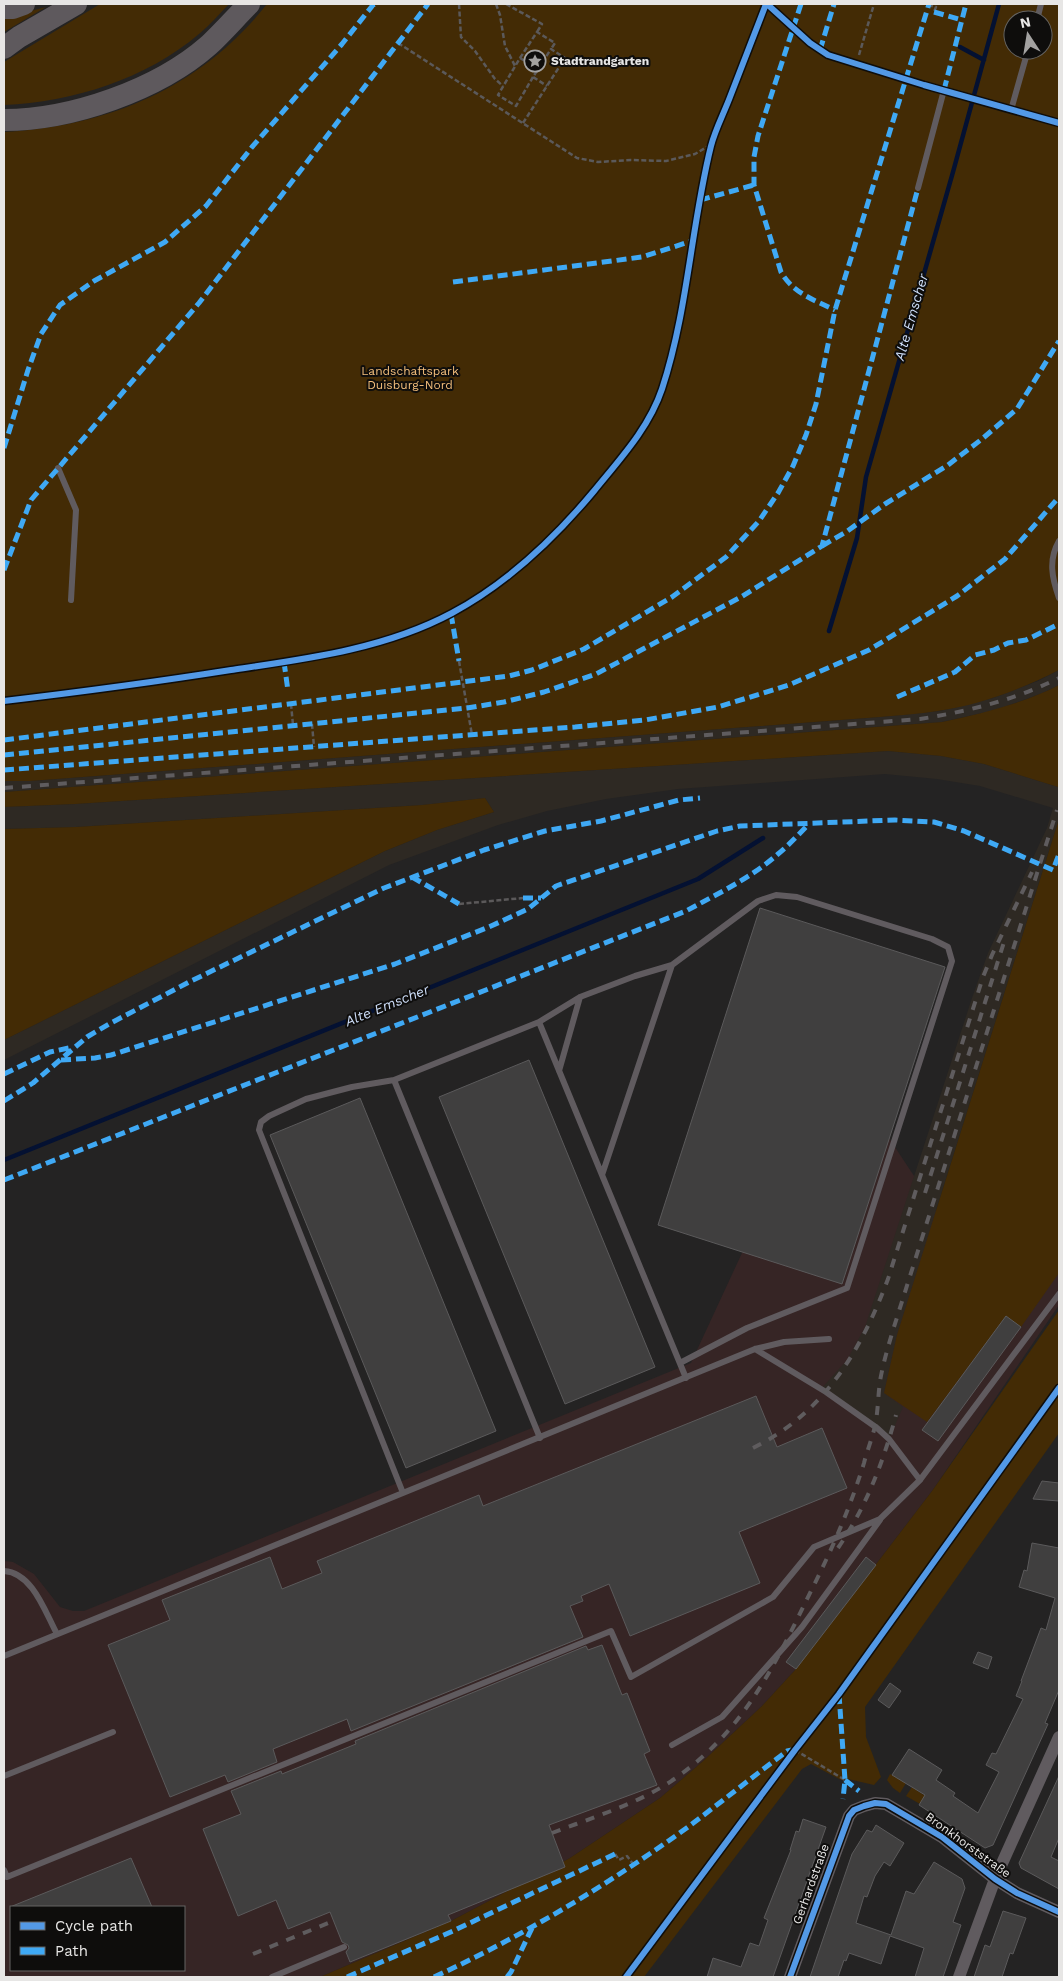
<svg xmlns="http://www.w3.org/2000/svg" width="1063" height="1981" viewBox="0 0 1063 1981" font-family="'Work Sans',sans-serif">
	<rect width="100%" height="100%" fill="#242323"/>
	<!-- industrial -->
	<path fill="#362525" fill-rule="evenodd" d="M877 1120 1006 1315 1059 1234V1305L932 1491 796 1669 762 1706 702 1762 660 1798 570 1858 451 1921 320 1977H4V1561L13 1562 34 1574 60 1607 73 1611H84L691 1363 748 1240ZM11 1907H184V1970H11Z"/>
	<!-- built -->
	<path fill="#2e2923" d="M1059 670V685L1043 693 996 710 942 722 4 792V781H30L880 717 940 711 993 698 1038 681Z
		M888 751 941 756 984 764 1058 787 1059 786V819L897 1335 884 1393 903 1407 889 1439 821 1389 847 1360 865 1327 972 998 988 953 1047 828 1053 808 980 786 937 779 885 774 678 789 606 799 547 811 498 825 389 865 4 1060V1040L385 851 437 830 494 812 485 798 422 805 76 827 4 829V807L75 804Z"/>
	<!-- green -->
	<path fill="#432b05" fill-rule="evenodd" d="M100 4H229C219 14 210 25 199 34 146 79 73 102 4 105V62Z
		M267 4H1059V670C1022 689 980 705 938 711 919 714 899 715 880 717L30 781H4V132C109 126 200 88 267 4ZM1013 20H1043V50H1013Z
		M46 7 4 32V18Z
		M1059 685 1058 787 984 764 941 756 888 751 75 804 4 807V792L942 722C983 713 1022 704 1059 685Z
		M485 798 494 812 437 830 385 851 4 1040V829L76 827 422 805Z
		M1059 819V1273L1021 1327 1006 1316 927 1422 884 1393 897 1335Z
		M1059 1310V1433L865 1707 866 1737 881 1777 874 1785 848 1779 841 1780 811 1764 802 1769 644 1977H320L451 1921 570 1858 660 1798 702 1762 762 1706 796 1669 932 1491Z
		M890 1774 906 1783 900 1793 893 1788 887 1780Z
		M912 1787 925 1796 920 1804 906 1796Z"/>
	<g fill="none" stroke-linecap="round" stroke-linejoin="round">
		<!-- stream -->
		<path stroke="#041132" stroke-width="4.5" d="M960 47 984 60
			M829 631 857 538 866 477 953 172 999 4
			M4 1160 698 879 763 838"/>
	</g>
	<!-- building -->
	<path fill="#403f3f" stroke="#5b5a5b" d="M760 908 945 967 842 1284 658 1225Z
		M529 1060 655 1367 565 1404 439 1097Z
		M360 1098 496 1431 406 1468 270 1135Z
		M1006 1316 1021 1327 938 1441 922 1430Z
		M756 1396 777 1447 822 1428 847 1488 739 1532 760 1583 630 1636 609 1584 581 1596 583 1601 570 1606 583 1637 351 1731 347 1719 273 1749 277 1762 228 1782 225 1775 170 1797 108 1645 170 1620 162 1600 270 1557 282 1589 322 1573 317 1561 479 1495 483 1506Z
		M1042 1481 1059 1483V1501L1033 1499Z
		M1032 1543 1059 1548V1690L1045 1723 1048 1724 993 1845 985 1848 919 1805 925 1795 892 1775 909 1749 942 1770 936 1780 955 1793 953 1796 978 1813 999 1772 986 1765 992 1753 996 1754 1023 1699 1016 1696 1022 1681H1021L1041 1628 1046 1630 1055 1598 1019 1587 1024 1570 1027 1571Z
		M866 1557 876 1565 796 1669 786 1662Z
		M602 1645 622 1695 627 1693 650 1751 644 1754 657 1785 549 1825 565 1867 448 1915 451 1921 350 1962 346 1952 349 1948 348 1945 342 1942 330 1912 288 1929 276 1900 238 1916 203 1829 241 1814 231 1791 281 1771 282 1774 356 1744 355 1741 586 1646 588 1650Z
		M978 1652 992 1657 988 1669 973 1663Z
		M890 1683 901 1691 889 1708 878 1700Z
		M1059 1776V1838L1051 1857 1059 1861V1889L1021 1868 1019 1863Z
		M803 1819 826 1827 773 1977H707L713 1958 741 1967 750 1943 759 1946 768 1920 764 1918 791 1850H790L796 1831 799 1832Z
		M876 1825 904 1843 890 1866 884 1862 875 1876 867 1897 864 1896 856 1923 891 1935 906 1891 914 1894 934 1862 962 1879 965 1888 953 1922 961 1925 943 1977H915L924 1948 890 1936 881 1964 849 1953 846 1961 844 1960 838 1977H810L852 1854 867 1830 872 1832Z
		M131 1858 152 1907H10Z
		M1003 1911 1026 1918 1013 1954 1010 1953 1002 1977H974L985 1945 990 1947Z"/>
	<g fill="none" stroke-linecap="round" stroke-linejoin="round">
		<!-- path -->
		<path stroke="#5b595a" stroke-width="2.5" stroke-dasharray="5 2.5" stroke-linecap="butt" d="M459 4 461 37 475 51 495 79 503 86
			M496 4 500 15 505 46 515 66
			M506 4 542 24 537 32
			M928 5 936 7 934 12
			M398 43 577 158 598 162 631 160 666 161 695 154 712 144
			M859 55 874 4
			M520 58 537 32 555 43 551 49
			M533 77 516 106 498 95 520 58 538 69
			M523 123 565 58 551 49 533 77 547 86
			M459 661 472 735
			M291 704 293 725
			M312 724 314 747
			M459 904 523 898
			M795 1750 845 1780
			M615 1854 619 1860 627 1856 633 1864"/>
		<!-- lane -->
		<path stroke="#605b5f" stroke-width="6" d="M767 4 810 43 828 55 924 85 1059 123
			M1037 20 1041 4
			M1011 110 1028 50
			M918 188 944 90
			M58 468 76 510 71 600
			M1059 541C1048 560 1052 578 1059 598
			M539 1022 580 997 635 976 672 965
			M559 1071 580 997
			M394 1080 352 1087 306 1099 269 1116 261 1122 259 1130 403 1493
			M755 1349 826 1392 877 1428 889 1439 920 1480
			M680 1363 747 1328 847 1288 952 961 948 947 932 939 797 897 776 895 758 901 672 965 602 1175 686 1378
			M540 1438 394 1080 539 1022 602 1175
			M4 1571C33 1573 45 1612 57 1634
			M4 1656 755 1349 784 1342 829 1339
			M672 1745 722 1717 802 1627 880 1520
			M4 1776 113 1732
			M4 1870 7 1877 611 1631 631 1677 773 1597 814 1547 880 1519 920 1480 1059 1294
			M272 1977 344 1947"/>
		<!-- street -->
		<path stroke="#605b5f" stroke-width="12" d="M790 1977 849 1816 854 1810 864 1806 875 1803 886 1804 942 1837 995 1879 1017 1893 1059 1912
			M959 1977 995 1879 1059 1737"/>
		<!-- highway -->
		<path stroke="#5e595d" stroke-width="22" d="M4 8H13L24 4
			M4 48 19 37 76 4
			M4 120C71 120 158 90 209 45 223 32 236 17 249 4"/>
		<!-- rail -->
		<path stroke="#5f5c5e" stroke-width="4" stroke-dasharray="9 9" stroke-linecap="butt" d="M4 788 920 719C969 711 1015 700 1059 678
			M925 1193 1004 942
			M753 1448C824 1413 861 1351 888 1279L983 977 992 955 1032 872
			M838 1548C866 1507 883 1463 896 1415
			M552 1833C596 1816 642 1803 680 1775 748 1725 776 1662 812 1589 833 1547 850 1508 864 1463 867 1451 872 1439 875 1426 878 1412 878 1396 880 1381 883 1364 888 1347 893 1330L1057 810
			M253 1954 333 1921"/>
		<!-- quiet -->
		<path stroke="#3fa9f5" stroke-width="5" stroke-dasharray="10 5" stroke-linecap="butt" d="M801 4 758 136 754 157V185L781 272C793 293 814 300 835 310
			M934 12 962 20
			M820 50 834 4
			M944 90 966 4
			M700 200 754 185
			M453 282 642 257 692 241
			M4 448 28 370 41 334 60 305 94 281 165 242 206 206 252 147 342 44 373 5 376 4
			M822 546 846 532 885 504 948 465 982 439 1017 409 1059 341
			M4 570 31 500 199 303 428 4
			M451 614 459 661
			M284 662 288 691
			M897 697 955 672 975 655 994 650 1008 643 1026 640 1059 624
			M4 740 509 676 532 670 584 649 672 597 726 557 759 521 778 493 793 466 806 435 816 404 835 310 929 4
			M4 755 467 708 504 702 544 692 596 674 741 597 822 546 918 188
			M4 770 575 727 645 720 718 707 789 685 869 650 957 596 1005 559 1059 497
			M412 877 459 904
			M523 898H541
			M61 1060 95 1058 111 1055 395 964 489 927 528 909 556 886 717 831 740 826 895 820 934 822 964 831 1053 870 1059 854
			M4 1074 50 1052 73 1047
			M4 1101 33 1083 87 1037 109 1024 191 981 384 888 484 850 545 831 601 821 679 800 700 798
			M4 1180 686 911C717 894 751 878 778 854 789 845 799 834 809 824
			M839 1694 845 1780 843 1799
			M845 1780 859 1791
			M347 1977 453 1931 615 1854
			M434 1977C523 1936 609 1884 688 1827 721 1802 754 1776 787 1751L792 1750
			M507 1977 511 1972 533 1926"/>
		<!-- cycleway casing -->
		<g stroke="#0e0d0c" stroke-width="9">
			<path id="cycleway" d="M767 4 810 43 828 55 924 85 1059 123
				M4 701C80 692 155 682 231 670 306 659 385 649 452 613 508 583 554 539 594 491 620 459 649 428 662 389 688 310 691 226 711 146 715 130 724 113 730 97 742 66 754 35 766 4
				M626 1977 795 1750 839 1694 1059 1388
				M790 1977 849 1816 854 1810 864 1806 875 1803 886 1804 942 1837 995 1879 1017 1893 1059 1912"/>
		</g>
		<!-- cycleway -->
		<use href="#cycleway" stroke="#5399e6" stroke-width="6"/>
	</g>
	<!-- icons -->
	<defs>
		<g id="sight-ring" transform="scale(1.125)"><circle r="9.5" fill="#0e0d0c" stroke="#a3a2a1" stroke-width="1.5"/><path d="M0-6L1.8-2.2L6-1.7L2.9 1.2L3.7 5.4L0 3.3L-3.7 5.4L-2.9 1.2L-6-1.7L-1.8-2.2Z" fill="#a3a2a1"/></g>
	</defs>
	<g fill-rule="evenodd">
		<use href="#sight-ring" x="535" y="61"/>
	</g>
	<g text-anchor="middle" dominant-baseline="central" stroke-width="4" stroke-linejoin="round" paint-order="stroke">
		<!-- poi labels -->
		<g font-size="12" font-weight="bold" fill="#e7e6e5" stroke="#0e0d0c" text-anchor="start">
			<text x="551" y="61">Stadtrandgarten</text>
		</g>
		<!-- park labels -->
		<g font-size="12" fill="#f4bf7c" stroke="#0e0d0c">
			<text x="410" y="371">Landschaftspark<tspan x="410" dy="14">Duisburg-Nord</tspan></text>
		</g>
		<!-- street labels -->
		<g font-size="12" fill="#e7e6e5" stroke="#0e0d0c">
			<text transform="translate(968 1845) rotate(36)">Bronkhorststraße</text>
			<text transform="translate(811 1884) rotate(-70)">Gerhardstraße</text>
		</g>
		<!-- water labels -->
		<g font-size="14" font-style="italic" fill="#cedef9" stroke="#0e0d0c">
			<text transform="translate(911 317) rotate(-74)">Alte Emscher</text>
			<text transform="translate(387 1005) rotate(-22)">Alte Emscher</text>
		</g>
	</g>
	<!-- border -->
	<rect width="1063" height="1981" fill="none" stroke="#e7e6e5" stroke-width="10"/>
	<!-- legend -->
	<rect x="10" y="1906" width="175" height="65" fill="#0e0d0c" stroke="#656463"/>
	<rect x="20" y="1922" width="25" height="8" fill="#5399e6" stroke="#656463"/>
	<text x="55" y="1931" font-size="15" fill="#e7e6e5">Cycle path</text>
	<rect x="20" y="1947" width="25" height="8" fill="#3fa9f5" stroke="#656463"/>
	<text x="55" y="1956" font-size="15" fill="#e7e6e5">Path</text>
	<!-- north arrow -->
	<g transform="translate(1028 35) rotate(348)"><circle r="24" fill="#0e0d0c" stroke="#656463"/>
	<path d="M0-4L9 19L0 12L-9 19Z" fill="#a3a2a1"/>
	<text y="-8" font-size="14" font-weight="bold" text-anchor="middle" fill="#e7e6e5">N</text>
	</g>
</svg>
